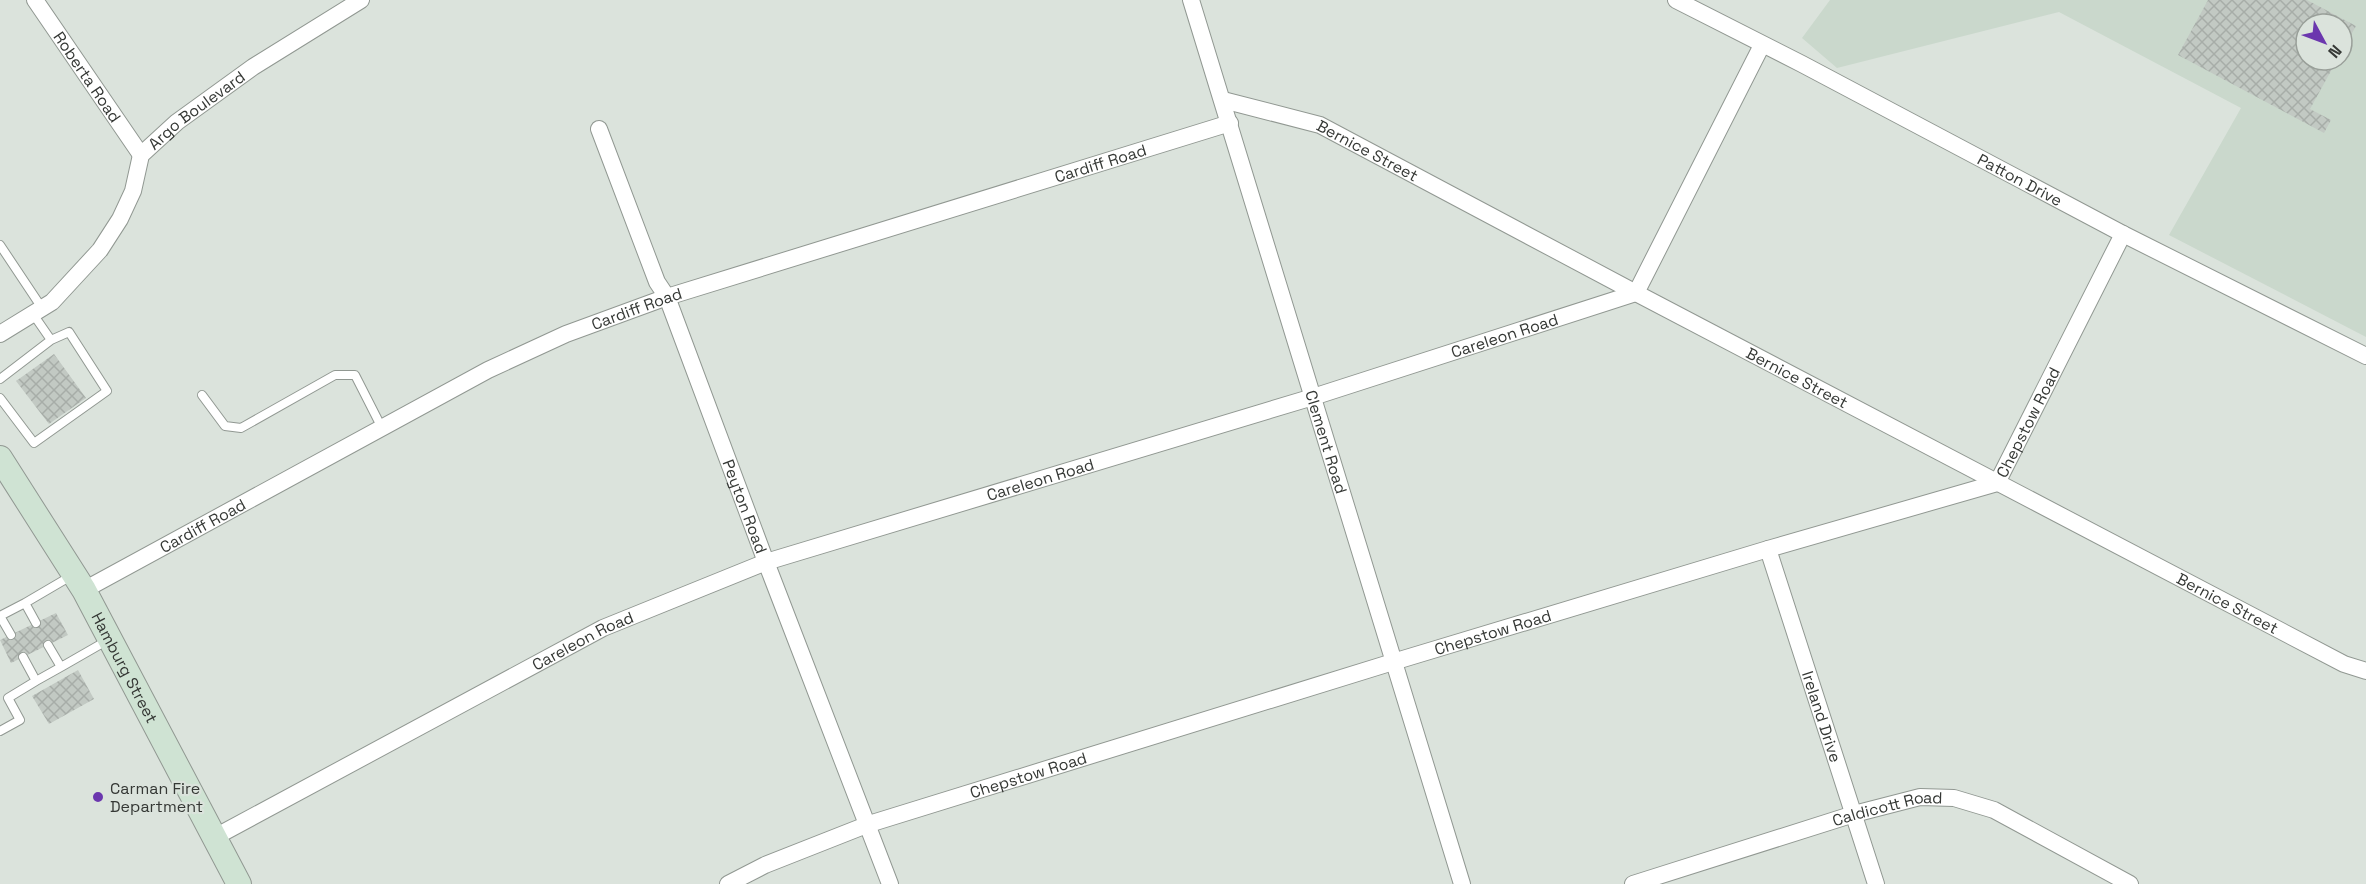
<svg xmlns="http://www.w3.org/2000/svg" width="2366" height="884" viewBox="0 0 2366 884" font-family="'Space Grotesk',sans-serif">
	<defs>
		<pattern id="building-cross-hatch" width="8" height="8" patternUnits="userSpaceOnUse" patternTransform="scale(1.5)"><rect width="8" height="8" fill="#c2c9c3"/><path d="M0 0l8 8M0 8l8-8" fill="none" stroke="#a7ada8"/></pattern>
	</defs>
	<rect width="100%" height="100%" fill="#dbe3dc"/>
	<!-- built -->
	<path fill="#cad8cc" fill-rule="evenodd" d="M1830 0H2366V337L2169 235 2241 108 2059 12 1837 68 1802 38ZM2306 24H2342V60H2306Z"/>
	<!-- building -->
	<path fill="url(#building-cross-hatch)" d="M2208 0H2307L2356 26 2342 51V24H2306V60H2337L2310 109 2331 120 2324 133 2178 55Z
		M54 354 86 398 49 424 16 381Z
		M56 613 68 635 11 663 0 640Z
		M78 670 94 699 49 724 32 696Z"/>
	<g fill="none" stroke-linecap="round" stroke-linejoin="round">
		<!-- service casing -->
		<g stroke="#919892" stroke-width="10">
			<path id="service" d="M0 245 42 308
				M33 314 51 340
				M0 379 51 340 69 332 107 391 34 443 0 398
				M202 395 225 426 241 428 335 375H355L382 428
				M36 623 25 603 71 576
				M11 635 0 616 25 603
				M48 645 61 667 108 640
				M23 657 36 681 61 667
				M0 731 20 720 8 698 36 681"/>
		</g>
		<!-- minor casing -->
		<g stroke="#919892" stroke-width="18">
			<g id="minor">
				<path id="s1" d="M35 0 141 155"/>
				<path id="s2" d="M1191 0 1462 884"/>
				<path id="s3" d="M1676 0 1802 64 2123 234 2366 356"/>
				<path id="s4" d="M1223 100 1320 125 1636 293 2344 664 2366 671"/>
				<path id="s5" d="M599 129 657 282 667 297 766 562 890 884"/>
				<path id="s6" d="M0 334 52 302 100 250 120 219 133 191 141 155 177 122 253 67 361 0"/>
				<path id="s7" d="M1768 549 1876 884"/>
				<path id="s8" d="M84 590 488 370 566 334 667 297 1230 123"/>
				<path id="s9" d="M215 837 603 628 766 562 1313 397 1636 293 1762 45"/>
				<path id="s10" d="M728 884 765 865 869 824 1393 662 1768 549 1997 483 2123 234"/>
				<path id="s11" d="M1633 884 1854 814 1920 797 1954 798 1994 810 2130 884"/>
			</g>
		</g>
		<!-- secondary casing -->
		<g stroke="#919892" stroke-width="26">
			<g id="secondary">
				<path id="s12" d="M0 458 84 590 239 884"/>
			</g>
		</g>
		<!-- service -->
		<use href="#service" stroke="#fff" stroke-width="8"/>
		<!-- minor -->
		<use href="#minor" stroke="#fff" stroke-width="16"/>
		<!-- secondary -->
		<use href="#secondary" stroke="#cfe3d3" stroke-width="24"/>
	</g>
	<!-- markers -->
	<circle fill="#6b37ae" stroke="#dbe3dc" stroke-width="2" cx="98" cy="797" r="6"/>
	<g text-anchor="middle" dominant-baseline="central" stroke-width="4.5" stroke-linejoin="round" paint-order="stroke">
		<!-- street labels -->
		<g font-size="16" fill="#353835" stroke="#dbe3dc">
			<text stroke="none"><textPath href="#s1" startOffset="93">Roberta Road</textPath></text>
			<text stroke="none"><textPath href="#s6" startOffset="308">Argo Boulevard</textPath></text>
			<text stroke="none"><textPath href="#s4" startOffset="154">Bernice Street</textPath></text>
			<text stroke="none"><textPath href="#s8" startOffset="1107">Cardiff Road</textPath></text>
			<text stroke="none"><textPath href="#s3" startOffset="388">Patton Drive</textPath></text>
			<text stroke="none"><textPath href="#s8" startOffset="621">Cardiff Road</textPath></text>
			<text stroke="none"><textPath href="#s9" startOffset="1389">Careleon Road</textPath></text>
			<text stroke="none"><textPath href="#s4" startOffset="640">Bernice Street</textPath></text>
			<text stroke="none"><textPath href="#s10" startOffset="1400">Chepstow Road</textPath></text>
			<text stroke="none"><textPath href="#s2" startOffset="462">Clement Road</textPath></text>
			<text stroke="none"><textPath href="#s9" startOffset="903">Careleon Road</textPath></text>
			<text stroke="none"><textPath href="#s5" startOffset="405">Peyton Road</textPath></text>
			<text stroke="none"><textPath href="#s8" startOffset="135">Cardiff Road</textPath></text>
			<text stroke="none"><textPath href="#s4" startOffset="1126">Bernice Street</textPath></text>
			<text stroke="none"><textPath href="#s10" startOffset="806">Chepstow Road</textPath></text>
			<text stroke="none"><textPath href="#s9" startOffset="417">Careleon Road</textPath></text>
			<text stroke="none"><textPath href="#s12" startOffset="244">Hamburg Street</textPath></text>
			<text stroke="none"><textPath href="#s7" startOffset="176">Ireland Drive</textPath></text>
			<text stroke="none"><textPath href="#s10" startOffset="320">Chepstow Road</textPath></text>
			<text stroke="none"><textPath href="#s11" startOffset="266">Caldicott Road</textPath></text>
		</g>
		<!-- poi labels -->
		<g font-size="16" fill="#353835" stroke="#dbe3dc" text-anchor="start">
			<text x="110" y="788">Carman Fire<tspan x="110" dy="18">Department</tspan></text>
		</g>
	</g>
	<!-- north arrow -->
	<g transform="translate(2324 42) rotate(131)"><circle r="28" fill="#dbe3dc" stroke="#999f99" stroke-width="1.5"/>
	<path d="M0-4.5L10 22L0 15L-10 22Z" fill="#6b37ae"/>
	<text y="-9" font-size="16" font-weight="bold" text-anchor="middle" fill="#353835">N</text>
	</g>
</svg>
